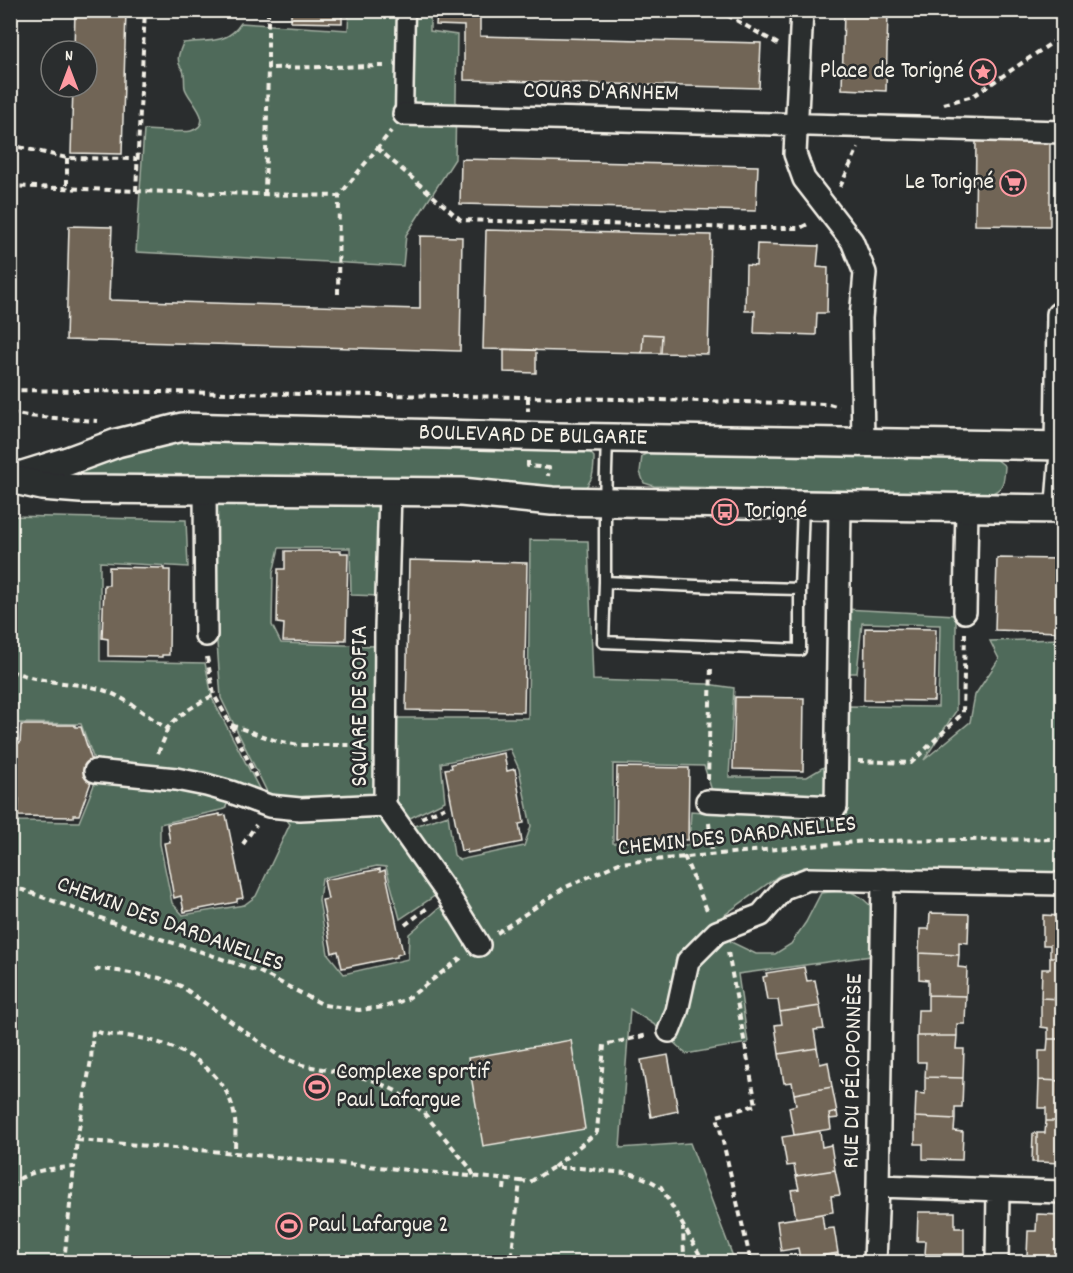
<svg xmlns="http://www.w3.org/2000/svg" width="1073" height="1273" viewBox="0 0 1073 1273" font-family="Dekko,sans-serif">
	<rect width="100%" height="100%" fill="#2a2d2e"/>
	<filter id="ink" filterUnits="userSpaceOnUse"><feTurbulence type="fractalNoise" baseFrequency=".0167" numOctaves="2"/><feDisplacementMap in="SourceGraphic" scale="12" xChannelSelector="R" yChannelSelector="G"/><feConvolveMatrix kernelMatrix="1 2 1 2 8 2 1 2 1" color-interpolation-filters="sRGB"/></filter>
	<g filter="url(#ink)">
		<!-- green -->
		<path fill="#506b5a" stroke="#a2aea1" stroke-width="1.5" fill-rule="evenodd" d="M349 10 430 11V31L457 35 455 159 406 235 403 266 136 252 144 130C154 130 184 133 191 131 217 123 188 100 185 88 184 84 185 79 184 74 183 68 183 71 180 66 176 58 180 51 183 43 206 39 226 46 241 23L348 30Z
			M180 438 588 450 594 457C594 474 593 479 582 492L71 478 62 470Z
			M649 452 978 457 996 459 1005 466C1004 483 1004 490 987 495L654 486 644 483 640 472 642 456Z
			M216 499 379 503 380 596 351 595 350 548H279L273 573 272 625 281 643 376 646 381 796 436 895 400 919 386 867 377 866 322 878 319 900 328 954 344 974 408 959 409 934 445 903 412 827 448 815 454 855 459 860 524 846 531 826 519 769 510 749 441 763 445 801 404 821 394 803 397 775 396 718H528L530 540 588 541 593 680 707 684 734 688 729 777H807L844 755 849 706 938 707 940 625 862 623 857 673H844L845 609 956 615V711L924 760 970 722 975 695 999 659 990 641 1062 639V875L956 873 781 874 719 919 731 942 756 954H775L791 944 806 922 821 893 847 890 861 897 873 908 871 956 738 974 748 1043 686 1054 655 1025 630 1009 620 1148 690 1143 735 1262H11V516L186 520 188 567 100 562V661L205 663 213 700 264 798 97 768 81 724 17 723 12 745 11 799 19 821 79 822 98 775 229 799 225 809 160 824V844L172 903 183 915 244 905 256 896 290 824 270 798 221 698 212 574ZM613 764 704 766 714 797 704 812 691 811 689 845 613 843Z"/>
		<!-- building -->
		<path fill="#716557" stroke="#f4f1e8" stroke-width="1.5" d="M75 10H126L122 154 71 153 73 87H87V51H74Z
			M291 10H342V23L291 22Z
			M437 10H480V36L761 43 759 88 464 80V26L436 25Z
			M844 10H888L886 91 842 89Z
			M976 139 1050 140V226L975 225Z
			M461 159 758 166 756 211 460 204Z
			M69 226 112 227 109 300 420 309V236L462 237 460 351 66 340Z
			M486 230 711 235 708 354 661 353 662 335 643 334 642 353 483 349Z
			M757 244 819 246 817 267 828 268 827 313H817L816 335 754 333 755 311H745L746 265 756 266Z
			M643 334 662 335 661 353H642Z
			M504 349 536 350V373L504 372Z
			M285 551H341V553H348L346 640H339L340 642 283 641 284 624 277 623 278 569H285Z
			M997 558 1062 559V632L995 630Z
			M409 560 527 563 524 712 406 710Z
			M109 567 164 568V570H170L169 655H162V657L108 656V639L102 638 104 585H109Z
			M865 628 936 629 934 701 864 700Z
			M735 697 804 698 803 771 733 769Z
			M21 725H75V727H81L95 771 79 815H73V817L18 816 19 799H14L16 743H20Z
			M504 753 507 771 515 769 524 823 519 824 522 842 467 853V850L461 851 445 769 452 768 451 764Z
			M617 767 689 768 688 840 616 839Z
			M220 814V816L226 815 243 898 237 899V902L184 912 181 896 174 898 164 843 170 842 167 824Z
			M380 869V872L385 870 403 953 397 955V957L342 968 338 951 332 953 322 900 328 899 324 880Z
			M930 913 969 914 968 943 959 942V955L919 953 920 929H929Z
			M1043 915 1062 916V957H1050V945H1043Z
			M919 953 959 955 958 967 967 968 966 996 928 995V980L919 979Z
			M1050 957H1062V999L1041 998 1042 969H1050Z
			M804 967 807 981 815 980 820 1006 780 1012 778 1000H767L763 977 767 976 766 973Z
			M928 995 966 996 965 1024H957V1036H917L918 1010H928Z
			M1041 998 1062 999V1039H1048V1028L1041 1027Z
			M820 1006 824 1029 814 1030 817 1048 779 1054 775 1025 782 1024 780 1012Z
			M917 1036H957L956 1049H964L963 1078 925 1077 926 1062H917Z
			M1048 1039H1062V1081L1039 1080V1051H1047Z
			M571 1040 585 1129 483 1146 468 1058Z
			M817 1048 820 1064 828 1062 832 1087 794 1094 792 1082 784 1083 779 1054Z
			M668 1055 678 1111 651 1117 641 1060Z
			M925 1077 963 1078 962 1107H955V1119L915 1117 916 1093 925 1094Z
			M1039 1080 1062 1081V1121H1046V1108H1038Z
			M832 1087 837 1112 829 1114 831 1129 794 1135 789 1107 796 1105 794 1094Z
			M837 1112 838 1118 830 1119 829 1114Z
			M915 1117 955 1119 954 1131 963 1132 962 1160 923 1159V1144H915Z
			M1046 1121H1062V1163L1037 1162V1133H1045Z
			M820 1131 822 1147 831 1145 835 1170 796 1176 794 1165 787 1166 782 1137Z
			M1033 1133H1037V1162H1032Z
			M835 1170 840 1195 831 1196 833 1212 796 1218 791 1190 799 1189 796 1176Z
			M918 1212H955V1228H964V1254H925L926 1241H917Z
			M822 1214 824 1229 834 1228 838 1253 800 1259 798 1248 781 1251 777 1221Z
			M1037 1214 1062 1215V1257L1027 1256 1028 1231H1036Z
			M838 1253 840 1262H801L800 1259Z
			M925 1254H964L963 1262H925Z
			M1027 1256 1062 1257V1262H1027Z"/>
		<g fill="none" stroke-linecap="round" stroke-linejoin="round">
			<!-- service casing -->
			<g stroke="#f4f1e8" stroke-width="15">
				<path id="service" d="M607 438 605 502V582L720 587 800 589
					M1051 509 1056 446
					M605 582 603 642 800 650V589L803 505"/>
			</g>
			<!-- pedestrian casing -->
			<g stroke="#f4f1e8" stroke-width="21">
				<path id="pedestrian" d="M404 114 406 10"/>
			</g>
			<!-- minor casing -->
			<g stroke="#f4f1e8" stroke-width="26">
				<path id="minor" d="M802 10 795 154 804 179 852 241 865 273 861 318 863 442
					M404 114 1062 132
					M1056 446 1058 314H1062
					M205 489 206 635
					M965 612 967 508
					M95 771 176 779 206 785 231 792 269 806 300 809 385 805 386 630 390 492
					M707 801 836 807 840 505
					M385 805 447 893 479 945
					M883 880 878 1186 1062 1192
					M669 1031 677 1011 688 961 717 932 761 915 784 888 808 879 1062 884
					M875 1262 878 1186
					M997 1262 998 1191"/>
			</g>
			<!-- tertiary casing -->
			<g stroke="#f4f1e8" stroke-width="32">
				<g id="tertiary">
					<path id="s1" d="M10 479 68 461 117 443 182 427 555 437 1062 446"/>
					<path d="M15 480 42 486 81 489 461 492 552 501 1062 509"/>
				</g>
			</g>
			<!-- path -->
			<path stroke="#f4f1e8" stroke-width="4" stroke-dasharray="6 4.5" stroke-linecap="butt" d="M268 10V68L384 66
				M718 10 778 44
				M944 104 973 96 1062 36
				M19 147 67 158 137 159
				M377 148 461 220 741 228H800L810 223
				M67 158V189
				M10 186 136 191 339 196 391 131
				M840 187 858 148
				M136 191 145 10
				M265 195 268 68
				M338 294 339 196
				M10 390 528 397 829 404 839 407
				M528 397V411
				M10 413 28 416 97 421
				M528 461V466L549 468 548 476
				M207 657 214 695 231 725 256 777
				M10 671C25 676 40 680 56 682 75 685 93 685 111 693 131 702 149 717 167 729 179 714 197 704 214 695
				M231 725 277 741 299 745H362
				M158 753 165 737 167 729
				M858 761 911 763 963 713 965 633
				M708 780 711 665
				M421 818 445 807
				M709 823 712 854
				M243 844 256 825
				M684 856 707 910
				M10 889 23 890 142 933 208 954 260 972 324 1005 359 1010 385 1007 407 999 461 958
				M405 925 430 906
				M497 933 564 888 619 863 866 841 1062 839
				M728 952 756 1105 717 1116 751 1262
				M95 971 99 969 118 971 160 978 181 986 279 1056 302 1065 353 1075 375 1081 396 1091 423 1112 470 1168 474 1176
				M77 1140 235 1153 520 1181 511 1262
				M554 1167 597 1132 604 1045 648 1035
				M520 1181 530 1182 552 1168H580L633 1174 649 1180 661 1187 704 1262
				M10 1185C29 1170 52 1168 74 1167L77 1140 91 1060 93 1030C106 1036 120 1035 134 1037 179 1044 230 1070 235 1120 236 1131 235 1142 235 1153
				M504 1190 505 1180
				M64 1262 74 1167
				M682 1262 684 1257 683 1228"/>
			<!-- service -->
			<use href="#service" stroke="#2a2d2e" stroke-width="10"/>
			<!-- pedestrian -->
			<use href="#pedestrian" stroke="#2a2d2e" stroke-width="16"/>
			<!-- minor -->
			<use href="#minor" stroke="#2a2d2e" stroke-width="21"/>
			<!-- tertiary -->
			<use href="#tertiary" stroke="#2a2d2e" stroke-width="27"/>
		</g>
	</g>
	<!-- icons -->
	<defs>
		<g id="sight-ring" transform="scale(1.35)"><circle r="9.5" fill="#2a2d2e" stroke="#ff9aa2" stroke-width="1.5"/><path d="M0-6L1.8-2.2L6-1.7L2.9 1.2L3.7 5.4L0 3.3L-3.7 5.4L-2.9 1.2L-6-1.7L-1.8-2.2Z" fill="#ff9aa2"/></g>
		<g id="supermarket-ring" transform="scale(1.35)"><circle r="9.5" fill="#2a2d2e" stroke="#ff9aa2" stroke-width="1.5"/><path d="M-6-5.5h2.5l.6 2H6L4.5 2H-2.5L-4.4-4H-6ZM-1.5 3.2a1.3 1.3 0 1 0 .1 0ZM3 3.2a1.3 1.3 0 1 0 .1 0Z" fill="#ff9aa2"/></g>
		<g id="bus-ring" transform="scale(1.35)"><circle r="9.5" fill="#2a2d2e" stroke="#ff9aa2" stroke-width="1.5"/><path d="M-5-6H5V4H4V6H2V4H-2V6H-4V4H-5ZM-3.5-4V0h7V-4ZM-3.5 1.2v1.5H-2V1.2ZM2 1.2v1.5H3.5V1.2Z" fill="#ff9aa2"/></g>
		<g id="stadium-ring" transform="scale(1.35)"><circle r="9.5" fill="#2a2d2e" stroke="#ff9aa2" stroke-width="1.5"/><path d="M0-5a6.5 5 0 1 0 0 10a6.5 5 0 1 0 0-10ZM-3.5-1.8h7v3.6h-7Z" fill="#ff9aa2"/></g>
	</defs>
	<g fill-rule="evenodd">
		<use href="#sight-ring" x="983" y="72"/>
		<use href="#supermarket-ring" x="1013" y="183"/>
		<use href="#bus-ring" x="725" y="512"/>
		<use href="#stadium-ring" x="317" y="1087"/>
		<use href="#stadium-ring" x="289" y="1226"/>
	</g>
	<g text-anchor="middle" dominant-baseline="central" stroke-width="5" stroke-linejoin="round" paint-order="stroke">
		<!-- poi labels -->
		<g font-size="24" fill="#f4f1e8" stroke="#2a2d2e" text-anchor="start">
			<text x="964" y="72" text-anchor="end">Place de Torigné</text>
			<text x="994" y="183" text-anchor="end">Le Torigné</text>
			<text x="744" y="512">Torigné</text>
			<text x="336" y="1073">Complexe sportif<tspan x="336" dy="28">Paul Lafargue</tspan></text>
			<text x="308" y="1226">Paul Lafargue 2</text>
		</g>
		<!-- street labels -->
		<g font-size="24" fill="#f4f1e8" stroke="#2a2d2e">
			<text transform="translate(601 93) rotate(1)">COURS D'ARNHEM</text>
			<text stroke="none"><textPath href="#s1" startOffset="531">BOULEVARD DE BULGARIE</textPath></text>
			<text transform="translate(361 706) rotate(-90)">SQUARE DE SOFIA</text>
			<text transform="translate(737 837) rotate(-6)">CHEMIN DES DARDANELLES</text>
			<text transform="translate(170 925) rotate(20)">CHEMIN DES DARDANELLES</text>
			<text transform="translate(854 1071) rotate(-89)">RUE DU PÉLOPONNÈSE</text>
		</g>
	</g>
	<!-- margin -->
	<rect width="1073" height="1273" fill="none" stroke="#2a2d2e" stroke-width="36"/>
	<rect x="18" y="18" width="1037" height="1237" fill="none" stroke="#f4f1e8" stroke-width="2" filter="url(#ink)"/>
	<!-- north arrow -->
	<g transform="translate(69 69)"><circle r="28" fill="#2a2d2e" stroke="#7b7b78" stroke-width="1.5"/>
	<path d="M0-4.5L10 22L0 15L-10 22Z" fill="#ff9aa2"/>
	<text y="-9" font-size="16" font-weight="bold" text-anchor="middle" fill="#f4f1e8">N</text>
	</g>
</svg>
